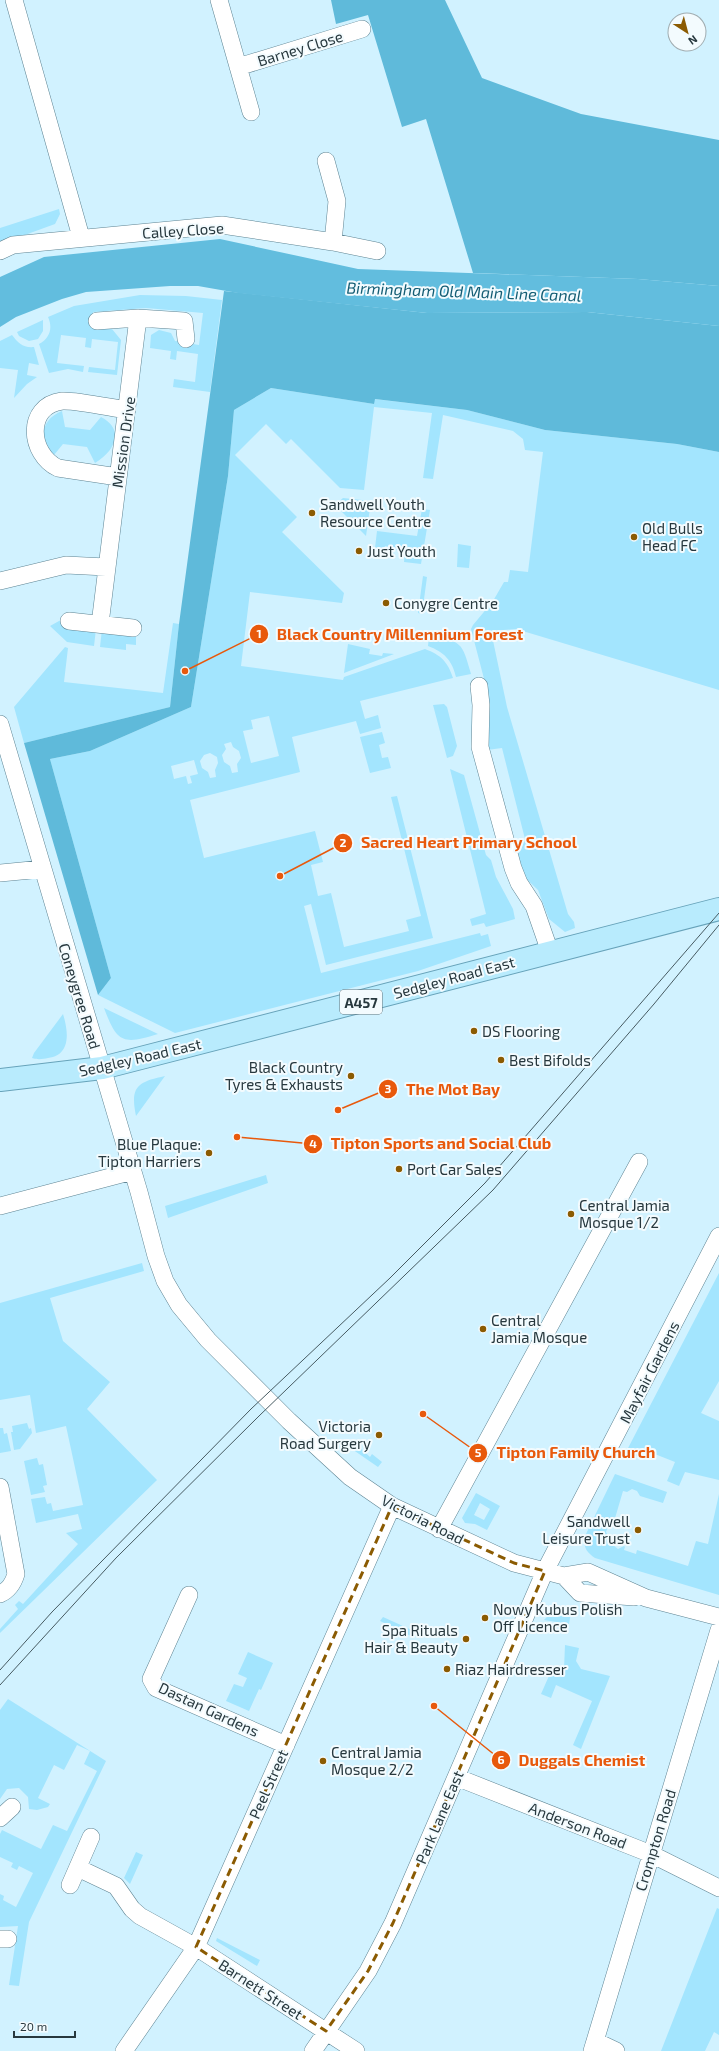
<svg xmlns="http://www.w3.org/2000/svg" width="719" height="2051" viewBox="0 0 719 2051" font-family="'Exo 2',sans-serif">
	<rect width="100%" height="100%" fill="#d1f2ff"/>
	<!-- green -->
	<path fill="#a3e5fe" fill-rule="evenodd" d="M59 209 60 214 55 224 0 244V228Z
		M140 295 186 296 222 300 210 392 173 387 174 379 195 382 198 354 177 351 176 360 170 359 171 351 150 348 151 335 159 330 171 333 175 341 199 345 203 313 146 308 93 312 94 327 112 329 121 340 117 375 88 372 89 367 115 370 118 342 92 339 91 348 85 347 86 338 61 335 57 363 84 366 83 372 68 369 49 373 39 344C50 338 53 328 48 317L74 306Z
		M43 320V331L38 339 29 341 19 336 17 332Z
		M12 335C18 343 23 348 34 347L39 365 29 363 27 375 37 377 27 384 14 398 18 370 0 368V341Z
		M271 388 374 404V399L467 410 545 430 677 444 719 452V690L516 629 491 631 507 707 568 914 574 922 575 928 565 932 549 919 538 890 519 872 513 851 519 841 525 839 502 748 487 750 488 694 471 629 473 625 493 601 504 582H508L510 570 528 572 543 452 525 450 523 439 513 431 443 415 433 479 423 478 432 413 374 407 364 490 340 488 291 439 286 444 266 424 235 455 297 517 282 532 344 593 342 603 250 592 241 666 343 680 344 677 425 649C441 655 448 662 453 678L360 701 365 719 378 715 381 728 360 734 356 721 292 737 300 772 190 800 204 858 315 831 323 862 311 865 318 896 331 893 344 947 409 931 406 920 421 916 391 797 397 796 433 938 326 965 311 904 304 906 321 973 480 933 481 936 488 934 491 946 418 971 175 1033 98 995 111 978 50 759 90 751 191 707 228 476 234 410ZM269 716 279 756 251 763 243 731 253 729 251 720ZM231 742 233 747 239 751 241 758 237 764 238 772 232 773 230 766 224 762 222 755 226 749 224 744ZM210 753 217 757 218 763 215 770 216 777 210 778 208 772 202 768 200 761 204 755ZM194 760 198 774 190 776 192 783 188 784 186 776 174 779 171 766Z
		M62 411 65 427 90 430 101 417C126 430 114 452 95 463L87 447 63 444 54 455C38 440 40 420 62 411Z
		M343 498 371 501 366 536 335 505Z
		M422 509 430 510 421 564 404 562 405 552 396 550V548L385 546 384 549 375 548 377 531 417 536Z
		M458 544 471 546 469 568 457 567Z
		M423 576 427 577 422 614 418 613Z
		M68 616 96 629 94 646 67 642 50 626Z
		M173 623 179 624 170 707 24 743 14 707 65 647 68 648 64 682 163 693Z
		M102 629 133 633 136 636V645L126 644V650L100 647Z
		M429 636C462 641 462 642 471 674L456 677C452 660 444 652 428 646Z
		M348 644 370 649 369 654 382 656 383 653 394 654 344 673Z
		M444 704 447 707 457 746 453 756 447 758 433 705Z
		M382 732 385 743 379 745 382 758 388 757 391 768 370 773 360 737Z
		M450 769 464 775 486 855 491 860 496 877 513 909 515 919 486 927 484 923 472 926 470 919 486 914Z
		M104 1008 158 1034C123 1045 117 1043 104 1008Z
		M63 1014C68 1030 72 1055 48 1058 43 1059 38 1060 32 1058L34 1053Z
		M165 1076 136 1116C130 1087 137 1082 165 1076Z
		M266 1175 268 1183 168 1218 165 1206Z
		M142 1263 144 1271 50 1298 63 1341 110 1382 87 1409 157 1480 0 1633V1629L18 1609 15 1605 19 1601 23 1604 78 1544 66 1533 82 1529 78 1514 36 1523 31 1499 45 1497 47 1504 51 1503 53 1511 83 1505 66 1426 36 1433 30 1395 0 1400V1303Z
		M719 1273V1381L701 1413 719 1421V1480L685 1472 679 1486 667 1481 675 1462 642 1449 639 1457 626 1452Z
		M27 1423 29 1429 31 1428 32 1433 20 1449 14 1450 11 1432H13L12 1426Z
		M0 1428H3L4 1434 7 1433 11 1451 0 1453Z
		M353 1441 370 1457 372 1454 382 1462 378 1467 349 1447Z
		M37 1458 39 1465 43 1464 47 1485 43 1486 45 1492 31 1495 24 1461Z
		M615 1474 667 1492 663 1503 640 1496 637 1491 632 1489 627 1492 623 1491 613 1525 608 1527 606 1532 609 1537 608 1541 618 1549 624 1546 625 1547 624 1550 636 1554 637 1550 688 1566 696 1541 708 1544 719 1494V1595L595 1558C586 1552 583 1547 585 1536Z
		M476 1493 500 1506 487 1530 475 1524 465 1523 462 1518ZM480 1503 490 1509 484 1520 474 1515Z
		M572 1607 569 1624 544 1620C553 1611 559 1607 572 1607Z
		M383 1617 414 1631 411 1636 380 1621Z
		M565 1645 579 1648 576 1661 581 1669 610 1676 581 1749 573 1745 592 1701 556 1685 551 1698 541 1694 552 1669H564Z
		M248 1652 273 1663 261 1690 259 1689 249 1711 226 1701 234 1684 243 1687 247 1678 238 1674Z
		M8 1699 106 1761 29 1922 19 1986 9 1985 18 1926 0 1927V1894L4 1896 3 1900 16 1907 33 1873 19 1866 17 1870 11 1867 13 1863 0 1857V1834L2 1830 41 1849 53 1825 67 1831 97 1771 84 1764 90 1751 77 1745 64 1770 54 1765 38 1798 50 1804 48 1807 37 1810 29 1809 28 1797 19 1788 7 1789 0 1799V1710Z
		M136 1852 143 1855 130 1884 124 1878Z
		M717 1908 719 1909V2035L714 2032 705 2051H661Z
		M217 1938 260 1960 257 1966 216 1941Z"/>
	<!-- forest -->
	<path fill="#5fbada" d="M331 0H445L482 78 581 114 719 140V286L638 279 473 273 426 119 402 127 368 15 336 24Z
		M224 291 427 313 587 312 719 326V452L677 444 545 430 467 410 375 399 374 404 271 388 234 410 228 476 191 707 90 751 50 759 111 978 98 995 24 743 170 707 179 624Z"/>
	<!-- water -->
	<path fill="#62bdde" d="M220 239 358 269 638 279 719 286V326L587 312 427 313 238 293 198 286H170L86 292 62 299 16 317 0 327V277L44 257Z"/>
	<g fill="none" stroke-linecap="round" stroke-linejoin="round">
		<!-- street casing -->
		<g stroke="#5e8493" stroke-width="18">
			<path id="street" d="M14 0 81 237
				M219 0 251 112
				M238 67 362 29
				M326 161 337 201 333 242
				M0 251 13 245 222 225 333 242 377 251
				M97 321 138 318 184 321 186 339
				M118 477 58 468C29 454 25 406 62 401 76 400 112 408 127 410
				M0 581 66 565 106 567
				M69 621 133 628
				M100 624 138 318
				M479 686 481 705 480 747 513 868 519 883 534 906 550 952
				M0 724 139 1192 156 1256 165 1281 179 1305 208 1340 289 1421 350 1477 392 1506 514 1563 564 1576 588 1572 646 1598 719 1617
				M0 873 42 869
				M0 1206 133 1171
				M0 1487 16 1574C13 1584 9 1590 0 1594
				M439 1529 639 1162
				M564 1576 580 1593 634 1597
				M189 1595 151 1679 156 1688 286 1745
				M456 1777 651 1854 719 1888
				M0 1818 12 1807
				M78 1868 116 1886 132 1909 140 1916 196 1947 356 2051
				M70 1885 91 1837
				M0 1939H8
				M595 2041 616 2051
				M124 2051 196 1947 392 1506
				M313 2051 368 1971 393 1923 545 1571 719 1236
				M592 2051 719 1630"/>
		</g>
		<!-- primary casing -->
		<g stroke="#67a3ba" stroke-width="24">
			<path id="primary" d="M0 1080 102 1068 719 909"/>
		</g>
		<!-- street -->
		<use href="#street" stroke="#fff" stroke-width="17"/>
		<!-- primary -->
		<use href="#primary" stroke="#b8ebfd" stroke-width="22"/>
		<!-- tram -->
		<path stroke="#475b62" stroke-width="1" d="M0 1670 52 1612 251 1409 390 1278 485 1183 719 913
			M0 1685 116 1558 259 1416 493 1190 654 1004 719 925"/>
	</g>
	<!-- marked area -->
	<path fill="none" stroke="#8b5b02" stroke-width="3" stroke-dasharray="8 5" stroke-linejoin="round" d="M392 1506 514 1563 545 1571 393 1923 368 1971 326 2031 196 1947Z"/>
	<!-- markers -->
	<g fill="#8b5b02" stroke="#f3fbfe" stroke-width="1.5">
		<circle cx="312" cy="513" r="4"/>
		<circle cx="634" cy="537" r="4"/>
		<circle cx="359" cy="551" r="4"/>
		<circle cx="386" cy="603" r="4"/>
		<circle cx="474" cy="1031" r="4"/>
		<circle cx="501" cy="1060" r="4"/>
		<circle cx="351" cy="1076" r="4"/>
		<circle cx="209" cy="1153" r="4"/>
		<circle cx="399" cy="1169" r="4"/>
		<circle cx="571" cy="1214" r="4"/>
		<circle cx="483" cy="1329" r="4"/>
		<circle cx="379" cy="1435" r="4"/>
		<circle cx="638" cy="1530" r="4"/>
		<circle cx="485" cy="1618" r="4"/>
		<circle cx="466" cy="1639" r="4"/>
		<circle cx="447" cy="1669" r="4"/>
		<circle cx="323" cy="1761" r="4"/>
	</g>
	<g text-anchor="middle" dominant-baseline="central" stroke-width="4" stroke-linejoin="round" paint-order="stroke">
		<!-- shield labels -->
		<rect fill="#f3fbfe" stroke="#647278" stroke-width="1" x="340" y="990" width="42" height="24" rx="3"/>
		<g font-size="14" font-weight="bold" fill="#27383e">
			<text x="361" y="1002">A457</text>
		</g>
		<!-- street labels -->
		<g font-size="15" fill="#27383e" stroke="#f3fbfe">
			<text transform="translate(300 48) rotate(-17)">Barney Close</text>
			<text transform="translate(183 230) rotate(-4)">Calley Close</text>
			<text transform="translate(123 442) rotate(-82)">Mission Drive</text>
			<text transform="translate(454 977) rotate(-15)">Sedgley Road East</text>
			<text transform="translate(80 996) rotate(73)">Coneygree Road</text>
			<text transform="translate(140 1057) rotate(-13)">Sedgley Road East</text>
			<text transform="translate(649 1372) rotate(-63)">Mayfair Gardens</text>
			<text transform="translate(423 1519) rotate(27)">Victoria Road</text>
			<text transform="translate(209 1709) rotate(25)">Dastan Gardens</text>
			<text transform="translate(268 1784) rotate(-66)">Peel Street</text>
			<text transform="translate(439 1817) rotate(-67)">Park Lane East</text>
			<text transform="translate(578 1825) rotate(21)">Anderson Road</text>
			<text transform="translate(655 1840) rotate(-73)">Crompton Road</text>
			<text transform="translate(261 1989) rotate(33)">Barnett Street</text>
		</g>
		<!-- poi labels -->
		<g font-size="15" fill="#27383e" stroke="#f3fbfe" text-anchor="start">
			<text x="320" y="504">Sandwell Youth<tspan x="320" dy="17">Resource Centre</tspan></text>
			<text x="642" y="528">Old Bulls<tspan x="642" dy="17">Head FC</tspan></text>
			<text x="367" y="551">Just Youth</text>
			<text x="394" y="603">Conygre Centre</text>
			<text x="482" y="1031">DS Flooring</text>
			<text x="509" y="1060">Best Bifolds</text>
			<text x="343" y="1067" text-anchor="end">Black Country<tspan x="343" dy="17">Tyres &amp; Exhausts</tspan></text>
			<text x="201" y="1144" text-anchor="end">Blue Plaque:<tspan x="201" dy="17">Tipton Harriers</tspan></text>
			<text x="407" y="1169">Port Car Sales</text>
			<text x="579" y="1205">Central Jamia<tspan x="579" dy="17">Mosque 1/2</tspan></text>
			<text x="491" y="1320">Central<tspan x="491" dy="17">Jamia Mosque</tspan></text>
			<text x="371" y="1426" text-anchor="end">Victoria<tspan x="371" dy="17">Road Surgery</tspan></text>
			<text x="630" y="1521" text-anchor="end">Sandwell<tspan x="630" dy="17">Leisure Trust</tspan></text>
			<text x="493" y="1609">Nowy Kubus Polish<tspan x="493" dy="17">Off Licence</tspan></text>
			<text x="458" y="1630" text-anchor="end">Spa Rituals<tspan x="458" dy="17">Hair &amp; Beauty</tspan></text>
			<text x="455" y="1669">Riaz Hairdresser</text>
			<text x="331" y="1752">Central Jamia<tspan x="331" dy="17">Mosque 2/2</tspan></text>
		</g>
		<!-- water labels -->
		<g font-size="16" font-style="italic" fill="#135d74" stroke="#f3fbfe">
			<text transform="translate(464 291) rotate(2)">Birmingham Old Main Line Canal</text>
		</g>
	</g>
	<!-- callouts -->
	<path fill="none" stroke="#e8590c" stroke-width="1.5" d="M185 671L259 634M280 876L343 843M338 1110L388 1089M237 1137L313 1144M423 1414L478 1453M434 1706L501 1760"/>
	<g fill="#e8590c" stroke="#f3fbfe" stroke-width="1.5">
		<circle cx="185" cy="671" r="4"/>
		<circle cx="280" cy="876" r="4"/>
		<circle cx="338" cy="1110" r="4"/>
		<circle cx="237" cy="1137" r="4"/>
		<circle cx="423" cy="1414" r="4"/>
		<circle cx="434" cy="1706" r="4"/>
		<circle cx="259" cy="634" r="10"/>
		<circle cx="343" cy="843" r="10"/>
		<circle cx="388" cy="1089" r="10"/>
		<circle cx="313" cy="1144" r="10"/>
		<circle cx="478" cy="1453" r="10"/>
		<circle cx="501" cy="1760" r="10"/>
	</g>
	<g font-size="12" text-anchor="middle" font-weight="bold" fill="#fff">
		<text x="259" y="638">1</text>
		<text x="343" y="847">2</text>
		<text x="388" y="1093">3</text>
		<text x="313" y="1148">4</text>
		<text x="478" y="1457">5</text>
		<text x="501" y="1764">6</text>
	</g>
	<g font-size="16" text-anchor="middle" font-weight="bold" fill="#e8590c" stroke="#f3fbfe" stroke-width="4" stroke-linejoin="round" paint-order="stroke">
		<text x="400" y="640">Black Country Millennium Forest</text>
		<text x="469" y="848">Sacred Heart Primary School</text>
		<text x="453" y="1095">The Mot Bay</text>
		<text x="441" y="1149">Tipton Sports and Social Club</text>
		<text x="576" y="1458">Tipton Family Church</text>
		<text x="582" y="1766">Duggals Chemist</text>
	</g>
	<!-- north arrow -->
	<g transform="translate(687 32) rotate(144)"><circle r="19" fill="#f3fbfe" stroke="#a1adb1"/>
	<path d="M0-3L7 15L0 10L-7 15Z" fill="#8b5b02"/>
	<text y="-6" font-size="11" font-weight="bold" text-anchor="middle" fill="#27383e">N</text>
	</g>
	<!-- scale -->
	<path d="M14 2031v6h61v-6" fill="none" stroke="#27383e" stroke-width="2"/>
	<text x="20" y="2031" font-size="12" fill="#27383e" stroke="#f3fbfe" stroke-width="3" paint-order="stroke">20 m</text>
</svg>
